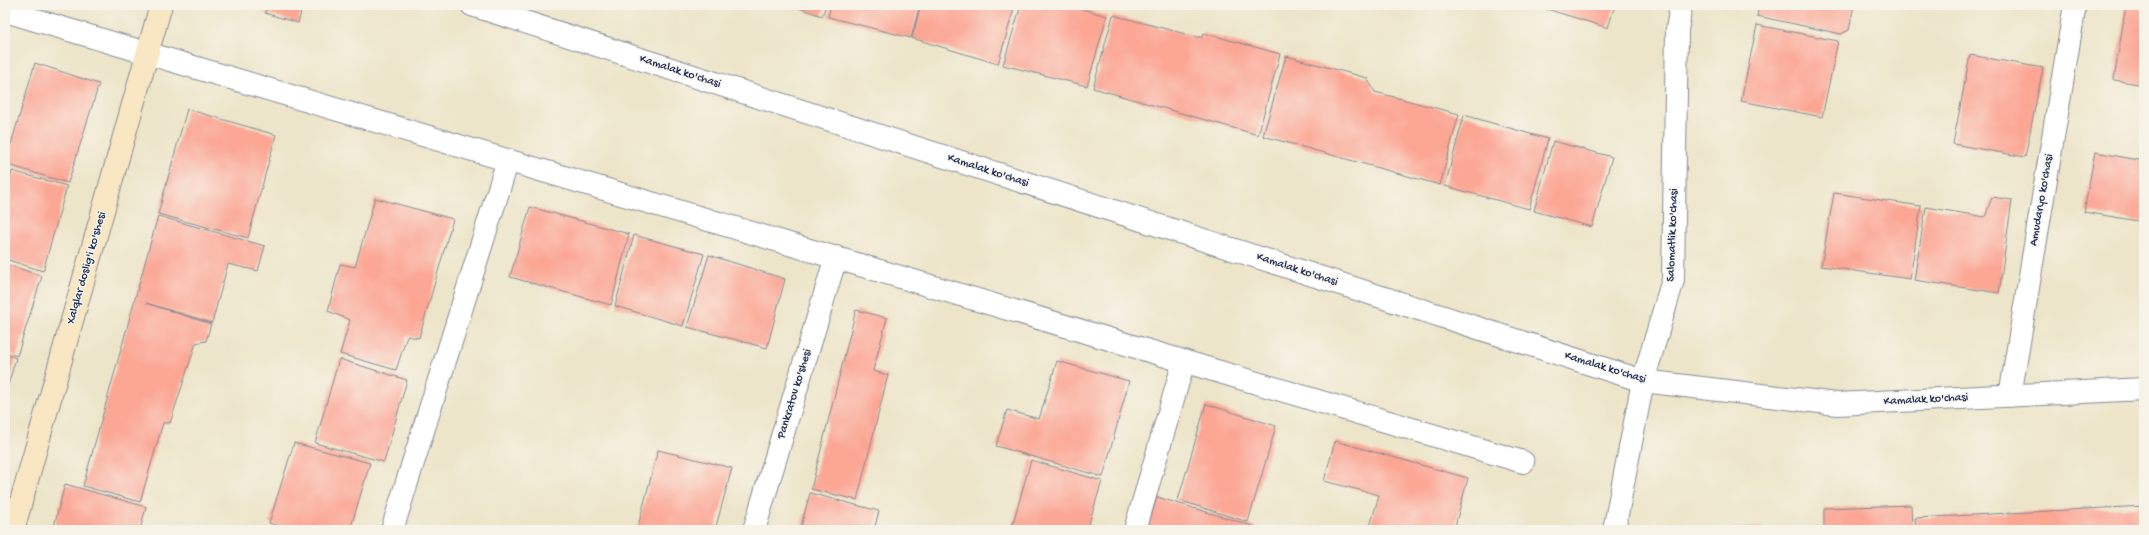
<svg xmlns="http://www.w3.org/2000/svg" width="2149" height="535" viewBox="0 0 2149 535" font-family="'Gochi Hand',sans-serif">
	<rect width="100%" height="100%" fill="#f7f3e8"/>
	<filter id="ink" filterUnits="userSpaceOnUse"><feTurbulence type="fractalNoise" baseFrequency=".025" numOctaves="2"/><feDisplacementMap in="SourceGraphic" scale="8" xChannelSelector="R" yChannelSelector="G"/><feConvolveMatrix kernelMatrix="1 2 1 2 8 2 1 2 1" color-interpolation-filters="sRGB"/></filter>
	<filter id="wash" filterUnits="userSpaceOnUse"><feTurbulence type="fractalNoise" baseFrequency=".012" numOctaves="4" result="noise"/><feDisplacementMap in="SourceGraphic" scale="16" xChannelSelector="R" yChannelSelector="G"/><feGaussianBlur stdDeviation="0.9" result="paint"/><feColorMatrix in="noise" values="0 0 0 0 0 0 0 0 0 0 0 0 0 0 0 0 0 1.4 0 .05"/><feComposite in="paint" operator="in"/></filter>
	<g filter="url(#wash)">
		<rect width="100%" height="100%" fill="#ede5c9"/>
		<g id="blocks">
			<!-- building -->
			<path fill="#fca694" d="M267 5H303L298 23 265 13Z
				M790 5H826L822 16Z
				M831 5H920L911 38 828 17Z
				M921 5H1015L998 64 912 38Z
				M1021 5H1068L1107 16 1087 86 1003 65Z
				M1534 5H1615L1608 28Z
				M1759 5H1854L1849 30 1841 34 1757 16Z
				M2126 5H2144V85L2114 80Z
				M1113 15 1197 37H1202L1204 33 1280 54 1258 135 1093 88Z
				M1757 25 1838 41 1822 117 1741 101Z
				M1970 55 2043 68 2025 157 1953 144Z
				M1286 56 1367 78 1375 92 1459 114 1440 185 1263 136Z
				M35 63 99 84 68 183 5 164V143L11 144Z
				M187 109 276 135 248 238 158 214Z
				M1464 115 1548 139 1529 209 1445 186Z
				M1553 141 1612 157 1592 227 1534 211Z
				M2095 152 2144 161V222L2084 212Z
				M12 171 67 186 43 271 5 259V195Z
				M1834 193 1921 206 1910 279 1821 266Z
				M1992 197 2012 200 1999 293 1914 280 1926 207 1985 217Z
				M375 198 453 219 419 338 407 336 396 370 340 354 350 320 328 311 340 264 355 267Z
				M530 207 629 234 611 305 510 277Z
				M158 216 265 246 258 271 228 264 212 323 146 303 211 324 206 341 196 343 170 423H163L140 502 83 486Z
				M634 235 704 254 683 326 615 306Z
				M709 255 785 279 767 348 687 327Z
				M5 264 42 276 17 356 5 352Z
				M856 310 887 318 873 371 888 375 857 500 811 489Z
				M5 354 16 358 5 395Z
				M339 359 407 380 384 462 315 443Z
				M1057 361 1129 381 1103 477 996 446 1007 410 1039 419Z
				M1206 404 1276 426 1248 522 1178 500Z
				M1335 441 1468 478 1454 530H1369L1379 495 1324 481Z
				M294 443 370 463 350 530H292L269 523Z
				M658 450 732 468 715 530H637Z
				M1031 460 1102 481 1087 530H1011Z
				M65 484 146 507 140 530H53Z
				M810 493 879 511 874 530H800Z
				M1157 497 1256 527 1255 530H1147Z
				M1911 505 1912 530H1824V508Z
				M2144 506V530H1916L1915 518Z
				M1762 527V530H1731V529Z"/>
		</g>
	</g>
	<g filter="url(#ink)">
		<use href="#blocks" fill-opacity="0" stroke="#848a94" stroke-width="1"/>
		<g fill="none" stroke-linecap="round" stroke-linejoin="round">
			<!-- street casing -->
			<g stroke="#848a94" stroke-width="24">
				<path id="street" d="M472 5 1643 381 1837 404 2144 389
					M5 11 1523 462
					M2010 396 2075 5
					M392 530 508 160
					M754 530 836 257
					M1135 530 1184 361
					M1614 530 1643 381 1673 280 1677 30 1681 5"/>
			</g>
			<!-- secondary casing -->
			<g stroke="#848a94" stroke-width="24">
				<path id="secondary" d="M13 530 161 5"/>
			</g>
			<!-- street -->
			<use href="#street" stroke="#fff" stroke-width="22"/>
			<!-- secondary -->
			<use href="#secondary" stroke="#f9e7c3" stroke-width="22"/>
		</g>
	</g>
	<g text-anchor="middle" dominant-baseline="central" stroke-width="3" stroke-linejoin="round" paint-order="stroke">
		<!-- street labels -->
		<g font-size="12" fill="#1b2f5e" stroke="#f7f3e8">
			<text transform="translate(680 72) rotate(18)">Kamalak ko'chasi</text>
			<text transform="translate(988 171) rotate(18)">Kamalak ko'chasi</text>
			<text transform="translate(2042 200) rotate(-80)">Amudaryo ko'chasi</text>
			<text transform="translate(1673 235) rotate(-88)">Salomatlik ko'chasi</text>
			<text transform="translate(87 268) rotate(-74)">Xalqlar doslig'i ko'shesi</text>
			<text transform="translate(1297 270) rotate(18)">Kamalak ko'chasi</text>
			<text transform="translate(1605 368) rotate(17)">Kamalak ko'chasi</text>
			<text transform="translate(795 394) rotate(-73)">Pankratov ko'shesi</text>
			<text transform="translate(1926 400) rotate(-3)">Kamalak ko'chasi</text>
		</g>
	</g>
	<!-- margin -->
	<rect width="2149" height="535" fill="none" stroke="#f7f3e8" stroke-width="20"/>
</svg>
